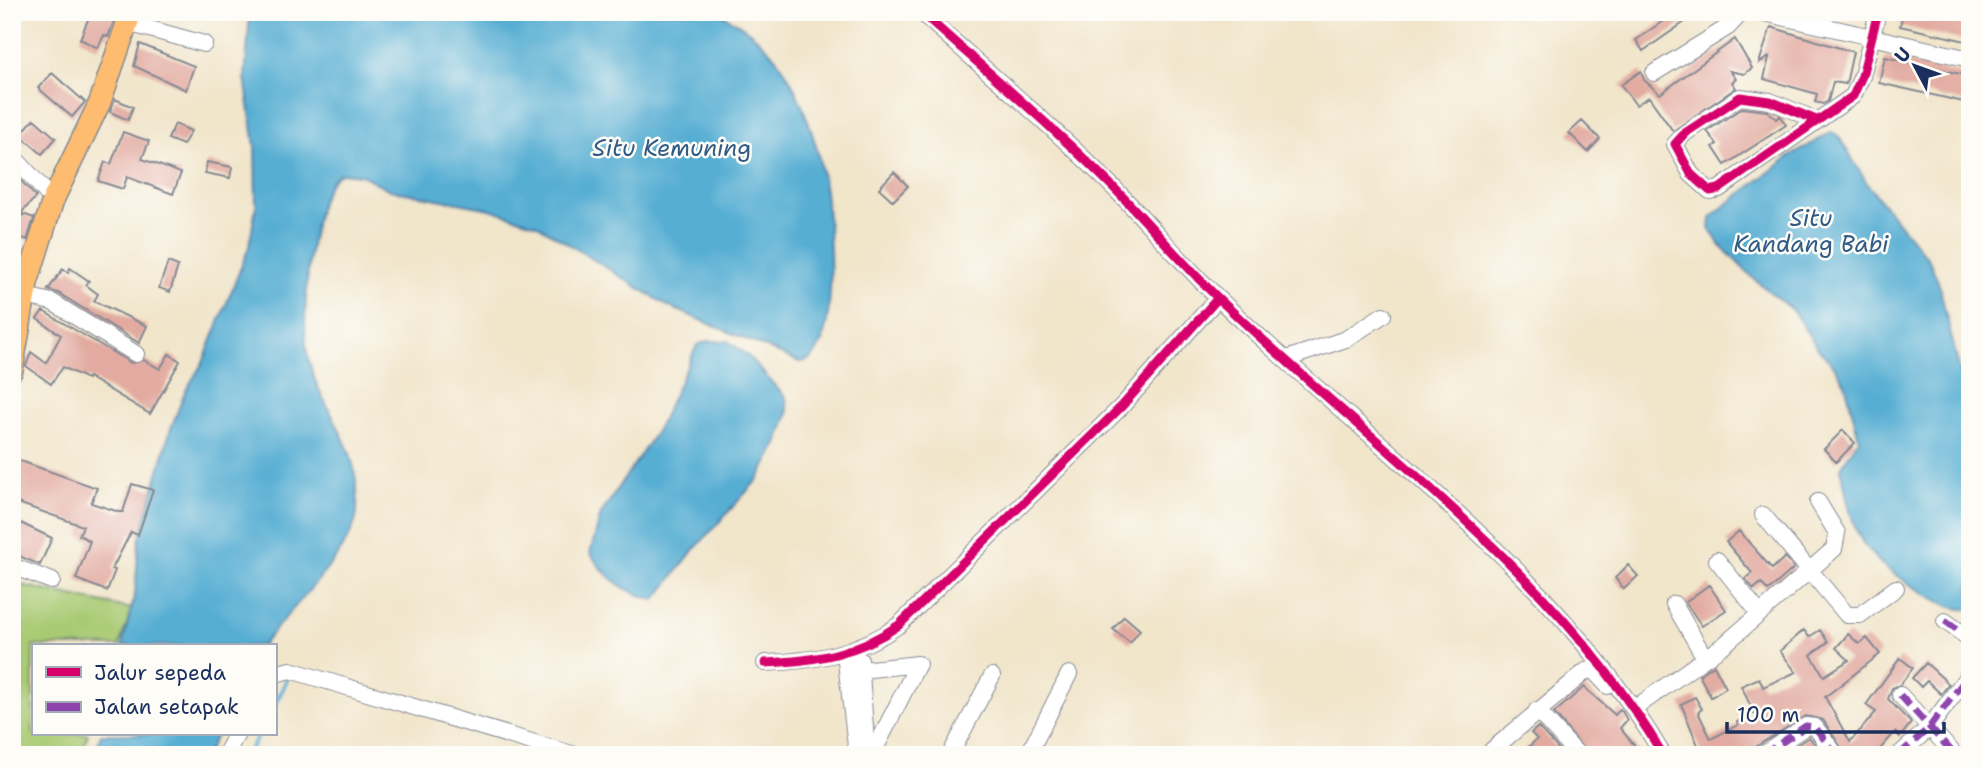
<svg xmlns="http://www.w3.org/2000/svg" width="1982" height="767" viewBox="0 0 1982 767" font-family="'Shantell Sans',sans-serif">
	<rect width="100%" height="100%" fill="#fdfcf7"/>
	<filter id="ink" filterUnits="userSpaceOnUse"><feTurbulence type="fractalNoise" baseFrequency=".0143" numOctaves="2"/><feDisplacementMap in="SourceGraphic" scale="14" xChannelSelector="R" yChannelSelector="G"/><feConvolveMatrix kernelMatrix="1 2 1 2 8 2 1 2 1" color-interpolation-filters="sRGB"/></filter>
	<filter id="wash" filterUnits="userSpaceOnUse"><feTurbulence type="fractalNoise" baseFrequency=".00686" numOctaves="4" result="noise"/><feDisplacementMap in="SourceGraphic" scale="28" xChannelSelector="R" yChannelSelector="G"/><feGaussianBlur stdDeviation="1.57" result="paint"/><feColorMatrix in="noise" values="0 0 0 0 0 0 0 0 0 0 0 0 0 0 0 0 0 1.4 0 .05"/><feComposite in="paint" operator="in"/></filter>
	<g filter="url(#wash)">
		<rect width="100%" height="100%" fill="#f1e5ca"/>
		<!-- green -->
		<path fill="#a9ca73" stroke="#627c68" stroke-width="2" d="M12 583 132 609 119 646H33V734H88L81 755H12Z"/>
		<!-- water -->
		<path fill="#56aed3" stroke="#386e98" stroke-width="2" d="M250 12H715C748 25 776 52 792 83 807 114 819 150 824 185 829 215 844 362 799 362L668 306 536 224 490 209 390 190 362 175 340 173C309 189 301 319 307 352 319 414 362 438 357 512 354 551 286 612 262 646H122L135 594 139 541 170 431 185 392 203 362 249 247 256 206 255 146 245 78Z
			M1832 132 1839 137 1868 185 1929 260 1938 281 1970 413V609C1954 611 1938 601 1924 593 1860 555 1854 541 1841 467L1859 439 1845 383 1835 367 1818 349 1793 311 1753 278 1720 245 1710 230 1711 218 1718 211 1789 157Z
			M708 341H728L748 356 786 398 788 413 777 445 759 478 693 551 655 600C625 592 606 579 590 553L601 514 657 430 697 345Z
			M101 734H217L206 755H94Z"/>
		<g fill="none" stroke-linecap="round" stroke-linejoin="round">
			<!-- stream -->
			<path stroke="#56aed3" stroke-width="4.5" d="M275 705 288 677 286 676
				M247 755 259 734"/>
		</g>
		<g id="blocks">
			<!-- building -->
			<path fill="#e2aaa0" d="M91 12H117L108 37 104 35 98 48 80 39Z
				M1657 12H1699L1643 51 1636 40 1663 21Z
				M1911 12H1970V42L1900 26 1903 13 1910 15Z
				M1771 27 1853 52 1846 84 1833 82 1828 101 1823 104 1815 102 1817 94 1764 79 1769 57 1759 63Z
				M1735 39 1752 68 1744 74 1730 71 1736 79 1732 82 1736 88 1673 131 1649 97 1636 105 1621 85 1641 71 1644 80 1660 94Z
				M140 44 194 66 186 90 134 66Z
				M1885 57 1970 76V97L1966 96 1964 102 1879 83Z
				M52 73 85 102 72 117 38 88Z
				M115 99 133 107 128 120 110 112Z
				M1742 108 1767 111 1776 119 1780 116 1786 125 1725 165 1713 147 1717 144 1707 131Z
				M34 119 56 138 42 154 20 135Z
				M1582 121 1600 139 1588 152 1569 133Z
				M175 124 191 131 183 145 168 139Z
				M123 132 149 141 142 159 181 173 173 194 127 177 123 189 98 181 105 162 111 164Z
				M207 162 232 167 230 178 205 173Z
				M12 171 36 197 12 223Z
				M894 172 908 186 893 201 879 188Z
				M23 214 34 218 27 240 15 235Z
				M168 262 178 266 170 292 159 288Z
				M70 268 89 281 86 285 98 294 94 301 147 326 139 343 58 293 48 290 63 269 68 273Z
				M43 311 131 363 144 360 160 369 169 354 180 361 150 414 88 377 87 379 63 367 51 384 26 366 31 352 46 363 61 335 37 319Z
				M1843 430 1855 443 1836 462 1824 449Z
				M12 458 97 488 91 503 119 512H123L132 484 153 490 138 535 131 532 112 569 115 570 107 591 76 579 90 541 79 535 83 526 12 501Z
				M12 519 52 538 40 565 12 553Z
				M1739 531 1772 569 1785 557 1794 568 1768 591 1761 583 1754 589 1745 579 1752 573 1726 542Z
				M1628 565 1638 576 1624 589 1615 578Z
				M1709 585 1726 610 1702 626 1685 602Z
				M1124 616 1140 630 1130 643 1113 629Z
				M1804 630 1809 637 1820 630 1828 642 1811 655 1824 676 1849 660 1836 648 1848 634 1859 644 1867 638 1880 654 1825 697 1850 742 1876 712 1866 705 1900 658 1913 668 1900 685 1892 688 1888 699 1911 723 1900 737 1895 732 1875 755H1846L1823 720 1806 716 1757 746 1753 755H1702L1681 704 1695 697 1702 709 1698 712 1711 739 1738 725 1737 722 1754 713 1741 686 1759 678 1763 687 1796 672 1780 651Z
				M1926 663 1949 684 1941 694 1927 681 1921 687 1912 678Z
				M1714 665 1726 688 1711 697 1699 675Z
				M1584 687 1615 715 1620 709 1622 711 1627 720 1620 728 1642 755H1588L1554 713Z
				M1538 727 1564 755H1520L1537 739 1531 733Z
				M1809 737 1823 755H1785L1784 753Z"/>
		</g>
	</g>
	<g filter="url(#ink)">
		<use href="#blocks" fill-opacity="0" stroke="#868a94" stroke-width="2"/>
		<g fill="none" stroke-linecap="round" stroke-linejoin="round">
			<!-- minor casing -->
			<g stroke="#868a94" stroke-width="18">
				<path id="minor" d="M921 12C986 71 1055 128 1117 191 1151 226 1183 264 1218 298 1369 443 1557 574 1663 755
					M1760 12 1970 59
					M128 23 204 44
					M1654 73 1728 27 1742 12
					M1816 120 1770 101 1740 97 1685 133 1675 144 1691 174 1710 191 1719 189 1853 96 1862 76 1878 12
					M12 155 53 200
					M25 296 52 302 136 354
					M1286 359 1346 339 1383 315
					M1763 515 1847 615H1860L1896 588
					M1717 560 1759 613
					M12 566 52 581
					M1674 604 1705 658
					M1945 621 1970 639
					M845 653 857 755
					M860 660 867 755
					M765 663C814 661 858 654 899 625L1122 406 1218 298
					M861 670 918 664 872 755
					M275 674 290 670 575 755
					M1900 695 1955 755
					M1635 708 1725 644 1834 549 1837 533 1818 502
					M1537 710 1578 755
					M225 755 237 734
					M950 755 992 676
					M1028 755 1069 674
					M1496 755 1492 750 1586 671 1593 670 1608 686
					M1763 755 1806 726 1815 727 1836 755
					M1899 755 1929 728 1970 673"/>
			</g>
			<!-- major casing -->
			<g stroke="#868a94" stroke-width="24">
				<path id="major" d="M12 370 27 283 53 200 100 102 131 12"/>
			</g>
			<!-- minor -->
			<use href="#minor" stroke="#fff" stroke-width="16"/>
			<!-- major -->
			<use href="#major" stroke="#fdbc6f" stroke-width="21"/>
			<!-- quiet -->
			<path stroke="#8e44ad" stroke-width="7" stroke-dasharray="14 7" stroke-linecap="butt" d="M1945 621 1970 639
				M1900 695 1955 755
				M1763 755 1806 726 1815 727 1836 755
				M1899 755 1929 728 1970 673"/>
			<!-- cycleway casing -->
			<g stroke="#fdfcf7" stroke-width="13">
				<path id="cycleway" d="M921 12C986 71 1055 128 1117 191 1151 226 1183 264 1218 298 1369 443 1557 574 1663 755
					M1816 120 1770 101 1740 97 1685 133 1675 144 1691 174 1710 191 1719 189 1853 96 1862 76 1878 12
					M765 663C814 661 858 654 899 625L1122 406 1218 298"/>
			</g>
			<!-- cycleway -->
			<use href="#cycleway" stroke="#d6006c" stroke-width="9"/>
		</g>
	</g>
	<g text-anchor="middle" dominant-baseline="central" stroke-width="5" stroke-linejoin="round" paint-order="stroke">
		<!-- water labels -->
		<g font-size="23" font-style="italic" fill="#305b87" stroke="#fdfcf7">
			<text x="672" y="148">Situ Kemuning</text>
			<text x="1811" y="218">Situ<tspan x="1811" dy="26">Kandang Babi</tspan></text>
		</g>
	</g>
	<!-- margin -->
	<rect width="1982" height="767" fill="none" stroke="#fdfcf7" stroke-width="42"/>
	<!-- legend -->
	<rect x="32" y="644" width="245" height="91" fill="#fdfcf7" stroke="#a3aaba" stroke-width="2"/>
	<rect x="46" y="667" width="35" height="10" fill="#d6006c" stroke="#a3aaba" stroke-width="2"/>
	<text x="94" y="680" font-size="21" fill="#1b2f5e">Jalur sepeda</text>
	<rect x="46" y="702" width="35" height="10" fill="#8e44ad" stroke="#a3aaba" stroke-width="2"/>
	<text x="94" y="714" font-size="21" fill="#1b2f5e">Jalan setapak</text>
	<!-- north arrow -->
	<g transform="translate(1915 66) rotate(311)" stroke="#fdfcf7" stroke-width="5" paint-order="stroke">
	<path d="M0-5L12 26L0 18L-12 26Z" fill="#1b2f5e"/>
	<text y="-10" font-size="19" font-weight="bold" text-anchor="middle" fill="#1b2f5e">U</text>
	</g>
	<!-- scale -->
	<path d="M1727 722v10h217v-10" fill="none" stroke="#1b2f5e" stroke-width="3.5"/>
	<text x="1737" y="722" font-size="21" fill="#1b2f5e" stroke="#fdfcf7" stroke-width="5" paint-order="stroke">100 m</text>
</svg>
